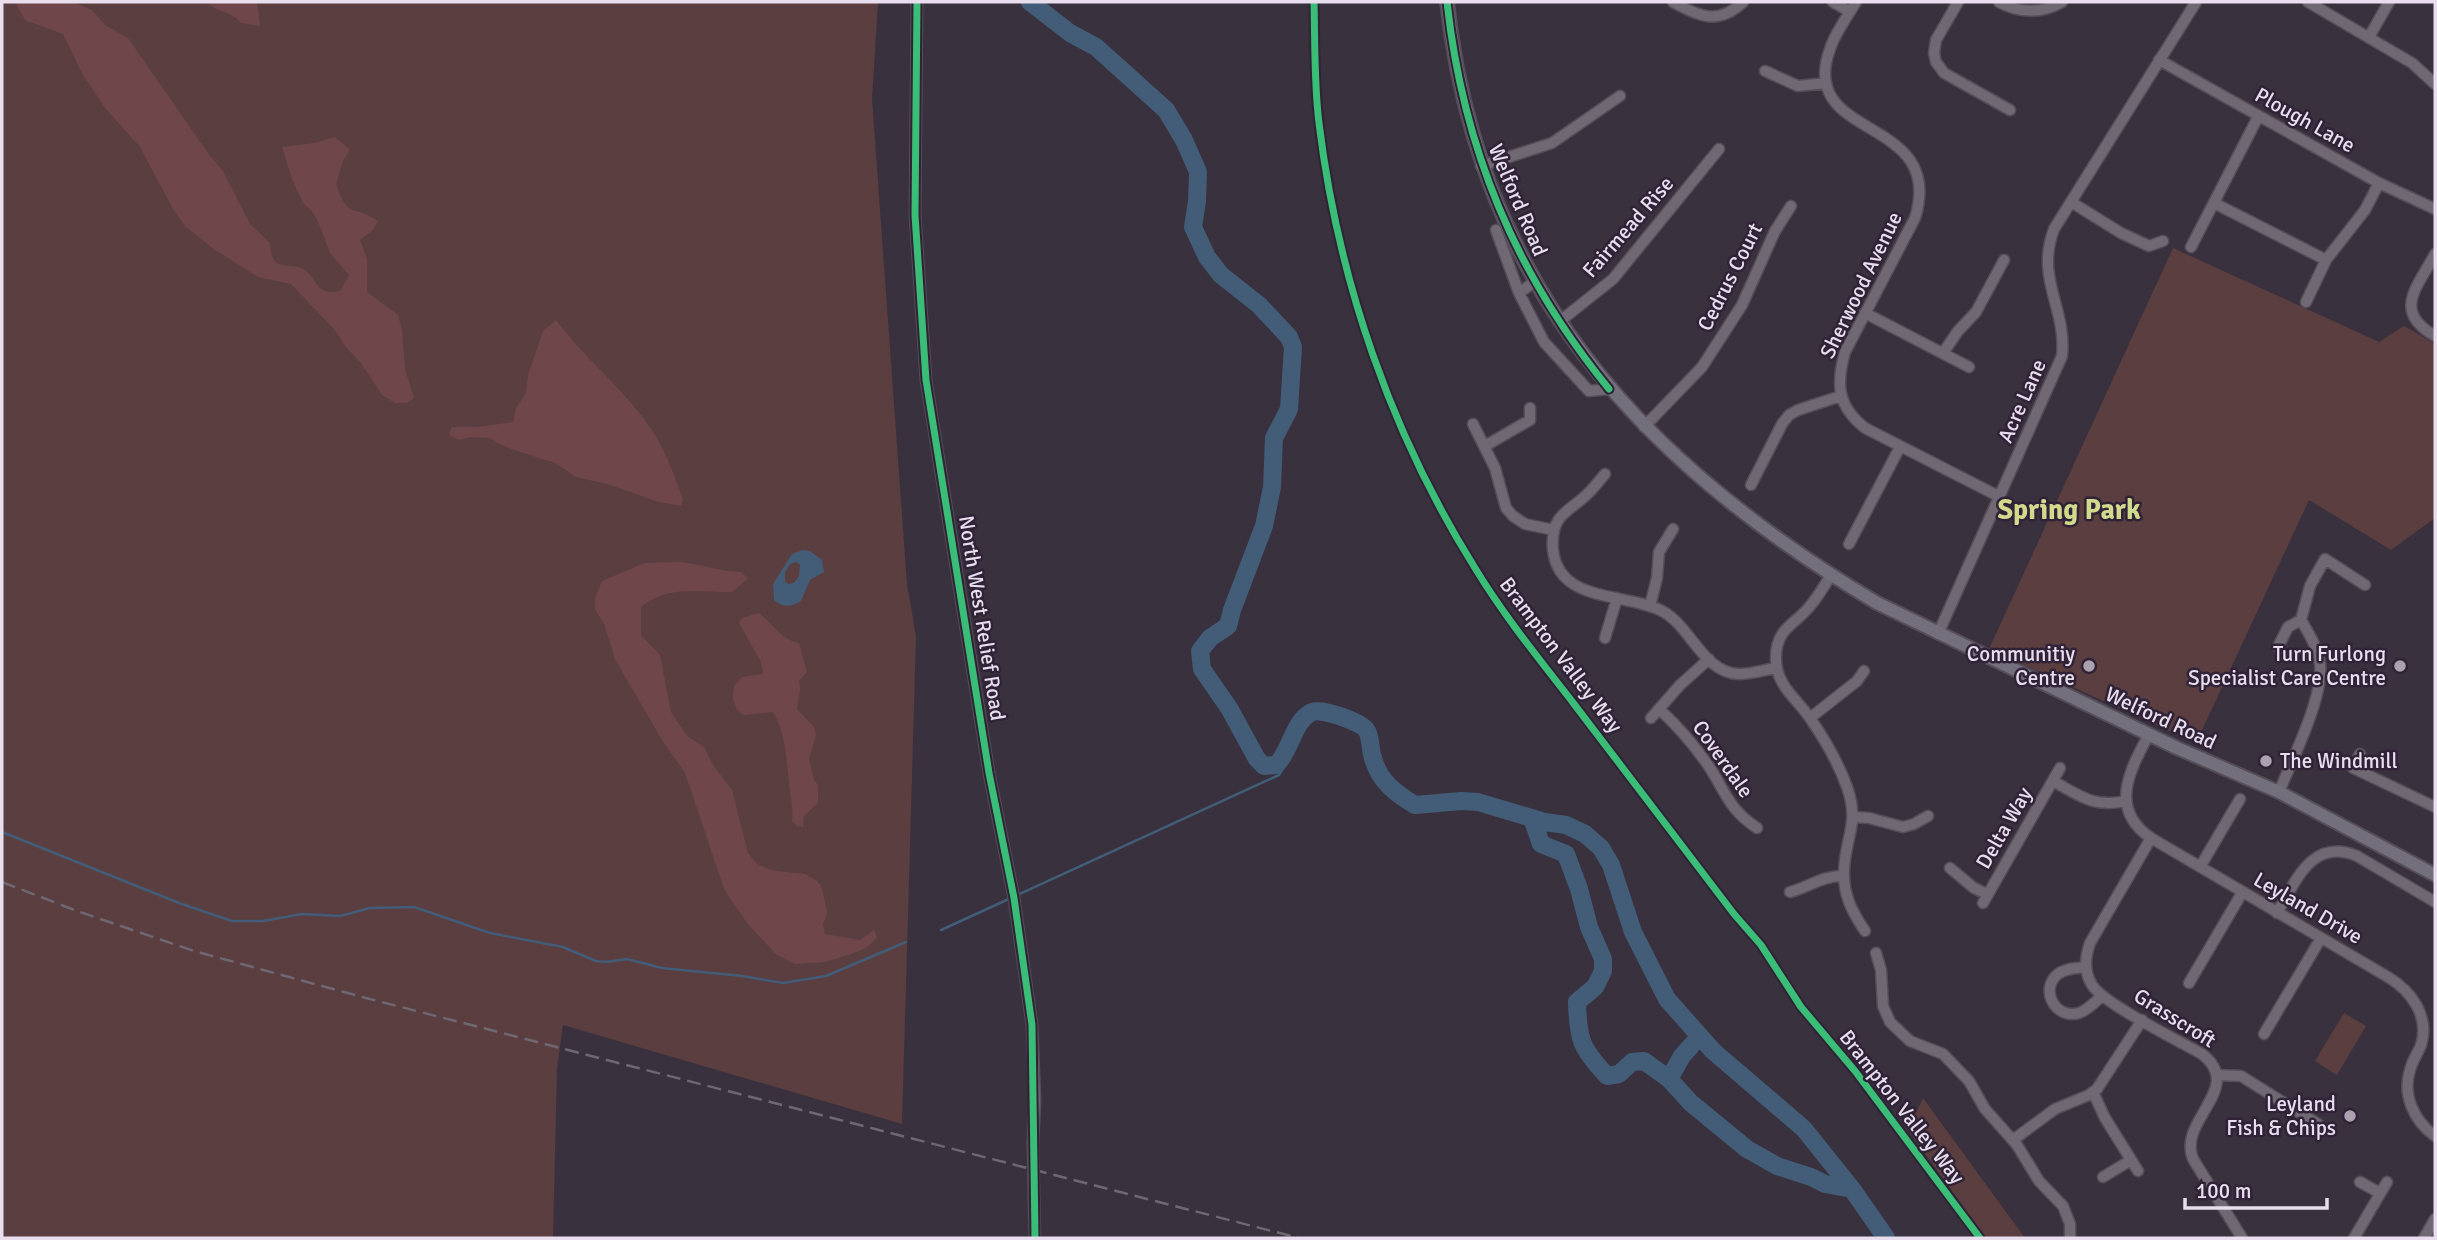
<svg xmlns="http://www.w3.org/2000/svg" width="2437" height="1240" viewBox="0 0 2437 1240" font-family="Signika,sans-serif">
	<rect width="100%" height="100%" fill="#39313d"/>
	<!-- green -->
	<path fill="#5b3e40" d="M2 2H878L872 99 907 584 916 636 902 1124 563 1025 557 1068 553 1238H2Z
		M2173 248 2379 342 2404 326 2435 344V518L2391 550 2309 500 2196 743 1989 649Z
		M2344 1013 2366 1026 2337 1075 2315 1061Z
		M1923 1098 2025 1238H1986L1908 1130Z"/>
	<!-- forest -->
	<path fill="#6f474a" d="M15 2H73L92 10 105 25 128 38 210 156 223 171 250 224 270 243C271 276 290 260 305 270 320 282 316 296 340 291L349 275 330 253 320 226 312 211 303 203 292 179 282 147 315 143 335 137 350 150 343 161 336 184C348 221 355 204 378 221L373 230 360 240 367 259V292L398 315 402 330 405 369 414 398 407 403H395L382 395 361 363 345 346 334 329 291 284 258 277 215 250 186 227 173 209 140 147 106 109 83 75 63 34 25 20Z
		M207 2H257L260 26 241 23C232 11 217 13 207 2Z
		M556 320C585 359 624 389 652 430 666 451 674 476 683 499L681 506 659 502 607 484 576 477 555 463 506 447 489 438 470 437 459 440 449 435 452 427H477L513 422 516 408 526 393 528 375 543 331Z
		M678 562C700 563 719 572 741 572L748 578 732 592C700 592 667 585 641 607V635L660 655 671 712 687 736 704 747 713 765 732 790 748 853 758 865 775 871 805 874 817 881 821 886 826 906 827 914 823 924 825 934 860 940 874 930 877 937 866 948 851 954 825 962 795 964 777 955 747 923 724 889 685 773 662 740 615 659 604 624 595 609V598L602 581 645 563Z
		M759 613C774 625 780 639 799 643L807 672 799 681 800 689 797 709 814 727 816 735 809 759 814 780 818 785V803L804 816 803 827 797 826 792 821C794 808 790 796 789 782 786 758 786 733 773 712L744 715 737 710 733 698 734 686 742 677 763 674 761 662 739 623 742 618Z"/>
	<!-- water -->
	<path fill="#435d79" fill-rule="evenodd" d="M803 550 810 551 822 560 824 572 810 580 801 601C791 607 783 608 774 600L773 584 792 554ZM796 562 800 565 799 576 794 583 788 584 785 581V572L790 564Z
		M1847 1192 1859 1195 1891 1238H1881L1861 1206Z"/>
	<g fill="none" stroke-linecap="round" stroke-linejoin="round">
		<!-- stream -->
		<path stroke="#435d79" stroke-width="2.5" d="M2 832 179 903 232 921H263L302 914 340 916 370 908 414 907 490 933 563 947 596 961 606 962 627 959 662 968 742 976 783 983 826 976 906 942
			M1015 896 1279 775 1284 767 1285 757
			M941 930 1011 898"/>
		<!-- river -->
		<path stroke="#435d79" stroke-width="18" d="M1030 2 1070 33 1096 47 1166 110 1184 140 1198 172 1197 201 1193 227 1207 257 1221 275 1259 305 1289 337 1293 347 1289 409 1274 438 1272 487 1264 526 1232 610 1228 626 1210 638 1200 651 1202 669 1229 708 1257 759 1264 766 1276 765C1291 751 1293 721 1312 712 1322 708 1362 722 1367 731 1371 738 1370 750 1373 758 1379 781 1395 793 1415 805L1461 801 1478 802 1545 822 1566 825 1585 834 1601 848 1611 865 1633 932 1667 999 1713 1051 1804 1129 1852 1189 1886 1238
			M1532 818 1541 844 1566 854 1579 889 1589 927 1603 959V971L1595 987 1577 1002C1578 1040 1581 1048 1607 1076L1619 1074 1632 1062 1644 1061 1669 1079
			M1700 1036 1682 1056 1669 1079 1691 1103 1747 1149 1777 1166 1811 1177 1825 1184 1852 1189"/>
		<!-- minor casing -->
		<g stroke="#554d58" stroke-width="13">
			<path id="minor" d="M917 2 915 215 926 380 989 773 1014 898 1032 1025 1035 1100 1033 1142
				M1673 2C1699 16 1718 26 1743 2
				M1833 2 1850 12
				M1856 2C1847 17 1835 33 1830 49 1796 142 1947 114 1915 218L1845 352C1836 384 1837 406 1865 428L2000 497
				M1958 2 1936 40 1934 53 1936 62 1944 73 2010 110
				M1999 2C2019 13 2042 14 2062 2
				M2308 2 2412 63 2435 84
				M2369 37 2389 2
				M2159 60 2379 183 2435 209
				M1765 71 1798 86 1826 83
				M1481 166 1552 143 1620 96
				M2071 202 2121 233 2149 246 2163 241
				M2214 203 2326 260
				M1496 230 1519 293 1544 342 1589 391 1609 389
				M2191 247 2258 117
				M2435 254C2417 288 2392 311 2435 336
				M1519 293 1534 282
				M2306 302 2326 260 2365 210 2379 183
				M1865 313 1969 367
				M1559 322 1613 279 1719 149
				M1943 353 1958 331 1976 312 2004 260
				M1473 424 1495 468 1506 508 1513 516 1525 524 1554 530
				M1644 427 1702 367 1742 305 1775 231 1791 206
				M1485 446 1530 420V408
				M1605 474C1598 482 1592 491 1583 498 1575 505 1566 510 1559 519 1553 528 1552 539 1553 550 1559 604 1626 592 1662 611 1691 626 1703 673 1739 674 1751 674 1764 670 1776 668
				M1751 485 1782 424 1789 415 1798 410 1841 396
				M1849 544 1900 447
				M1831 575C1824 586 1818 597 1810 606 1795 625 1776 628 1776 657 1775 686 1798 699 1812 721 1825 740 1839 765 1847 787 1860 824 1845 837 1844 871 1843 894 1852 912 1865 931
				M1650 606 1657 578 1659 552 1673 529
				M1938 634 2062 356C2067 308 2035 279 2054 229L2196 2
				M1605 638 1617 598
				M2278 647 2288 627 2301 620
				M1659 709C1679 727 1695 746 1710 768 1727 795 1729 809 1757 828
				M1651 718 1680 685 1709 659
				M1810 718 1857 681 1864 671
				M2149 734C2130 770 2108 809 2151 838L2388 977C2411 991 2430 1016 2421 1045 2418 1053 2412 1061 2410 1070 2402 1095 2414 1121 2435 1136
				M2360 754 2353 768 2435 807
				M2053 781C2080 796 2094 808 2126 801
				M2279 792C2292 760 2324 697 2320 664 2318 648 2309 634 2301 620L2310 586 2325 559 2365 585
				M1854 817 1869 818 1903 827 1914 824 1928 816
				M2151 838 2090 943C2085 957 2084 972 2092 985 2104 1004 2179 1041 2202 1054 2246 1088 2177 1120 2193 1159L2242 1238
				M2200 867 2240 799
				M1950 868 1974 888 1987 894
				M1790 892C1809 887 1824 875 1844 876
				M1983 903 2060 768
				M2277 913C2296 881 2312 837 2357 856L2435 902
				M1876 953 1881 970 1883 1006 1890 1022 1910 1041 1943 1054 1969 1081 1985 1109 2017 1145 2039 1181 2063 1206 2070 1224V1238
				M2086 967C2077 968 2066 968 2058 974 2039 989 2055 1020 2079 1013 2088 1010 2095 1002 2102 996
				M2189 983 2242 893
				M2264 1034 2321 938
				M2217 1075 2241 1076 2318 1124
				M2093 1092 2105 1118 2138 1171
				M2013 1140 2055 1109 2089 1095 2097 1089 2142 1020
				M2103 1177 2131 1160
				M2360 1182 2380 1193
				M1034 1198 1035 1238
				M2354 1238 2387 1182
				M2424 1238 2435 1219"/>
		</g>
		<!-- major casing -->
		<g stroke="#554d58" stroke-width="16">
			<path id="major" d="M1447 2C1478 285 1640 462 1877 603L2177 748 2279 792 2435 875"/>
		</g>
		<!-- minor -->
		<use href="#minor" stroke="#706973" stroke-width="10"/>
		<!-- major -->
		<use href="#major" stroke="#746f7d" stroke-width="12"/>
		<!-- rail -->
		<path stroke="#6f6873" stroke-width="2.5" stroke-dasharray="14 7" stroke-linecap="butt" d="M2 882 77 911 194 951 366 998 1299 1238"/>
		<!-- minor-bridge casing -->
		<g stroke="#554d58" stroke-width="13" stroke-linecap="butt">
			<path id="minor-bridge" d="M1033 1142 1034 1198"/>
		</g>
		<!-- minor-bridge -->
		<use href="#minor-bridge" stroke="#706973" stroke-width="10"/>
		<!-- cycleway casing -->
		<g stroke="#302237" stroke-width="11">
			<path id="cycleway" d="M917 2 915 215 926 380 989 773 1014 898 1032 1025 1035 1238
				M1314 2C1315 42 1314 83 1319 123 1338 280 1391 434 1475 568 1504 616 1540 660 1574 704 1628 774 1681 844 1734 914L1761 945 1801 1007 1855 1071 1980 1238
				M1447 2C1463 149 1516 275 1609 389"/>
		</g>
		<!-- cycleway -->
		<use href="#cycleway" stroke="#3abd76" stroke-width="7"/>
	</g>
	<!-- markers -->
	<g fill="#aba1af" stroke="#302237" stroke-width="2.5">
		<circle cx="2089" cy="666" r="7"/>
		<circle cx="2400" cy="666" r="7"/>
		<circle cx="2266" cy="761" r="7"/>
		<circle cx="2350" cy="1116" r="7"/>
	</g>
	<g text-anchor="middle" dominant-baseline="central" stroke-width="5" stroke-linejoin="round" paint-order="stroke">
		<!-- street labels -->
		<g font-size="21" fill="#e8deed" stroke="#302237">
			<text transform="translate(2305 120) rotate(29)">Plough Lane</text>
			<text transform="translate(1518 200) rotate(67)">Welford Road</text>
			<text transform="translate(1628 227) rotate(-49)">Fairmead Rise</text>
			<text transform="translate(1730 277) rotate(-63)">Cedrus Court</text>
			<text transform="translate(1861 285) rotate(-64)">Sherwood Avenue</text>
			<text transform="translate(2022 401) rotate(-66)">Acre Lane</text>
			<text transform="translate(982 618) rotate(81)">North West Relief Road</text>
			<text transform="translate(1561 655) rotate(53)">Brampton Valley Way</text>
			<text transform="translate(2161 718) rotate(25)">Welford Road</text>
			<text transform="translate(1723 759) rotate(55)">Coverdale</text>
			<text transform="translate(2004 828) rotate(-60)">Delta Way</text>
			<text transform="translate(2308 908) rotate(30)">Leyland Drive</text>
			<text transform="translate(2175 1018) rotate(32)">Grasscroft</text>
			<text transform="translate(1902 1107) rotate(52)">Brampton Valley Way</text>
		</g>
		<!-- poi labels -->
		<g font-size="21" fill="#e8deed" stroke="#302237" text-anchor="end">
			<text x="2075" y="654">Communitiy<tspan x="2075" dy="24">Centre</tspan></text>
			<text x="2386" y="654">Turn Furlong<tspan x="2386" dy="24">Specialist Care Centre</tspan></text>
			<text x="2280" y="761" text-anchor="start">The Windmill</text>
			<text x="2336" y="1104">Leyland<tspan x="2336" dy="24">Fish &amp; Chips</tspan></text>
		</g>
		<!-- district labels -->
		<g font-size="28" font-weight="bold" fill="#d1d98c" stroke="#302237">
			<text x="2069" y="510">Spring Park</text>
		</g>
	</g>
	<!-- border -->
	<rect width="2437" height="1240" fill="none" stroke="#e8deed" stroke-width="7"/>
	<!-- scale -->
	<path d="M2185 1198v10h142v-10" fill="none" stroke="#e8deed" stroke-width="3.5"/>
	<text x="2196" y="1198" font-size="21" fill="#e8deed" stroke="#302237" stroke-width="5" paint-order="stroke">100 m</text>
</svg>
